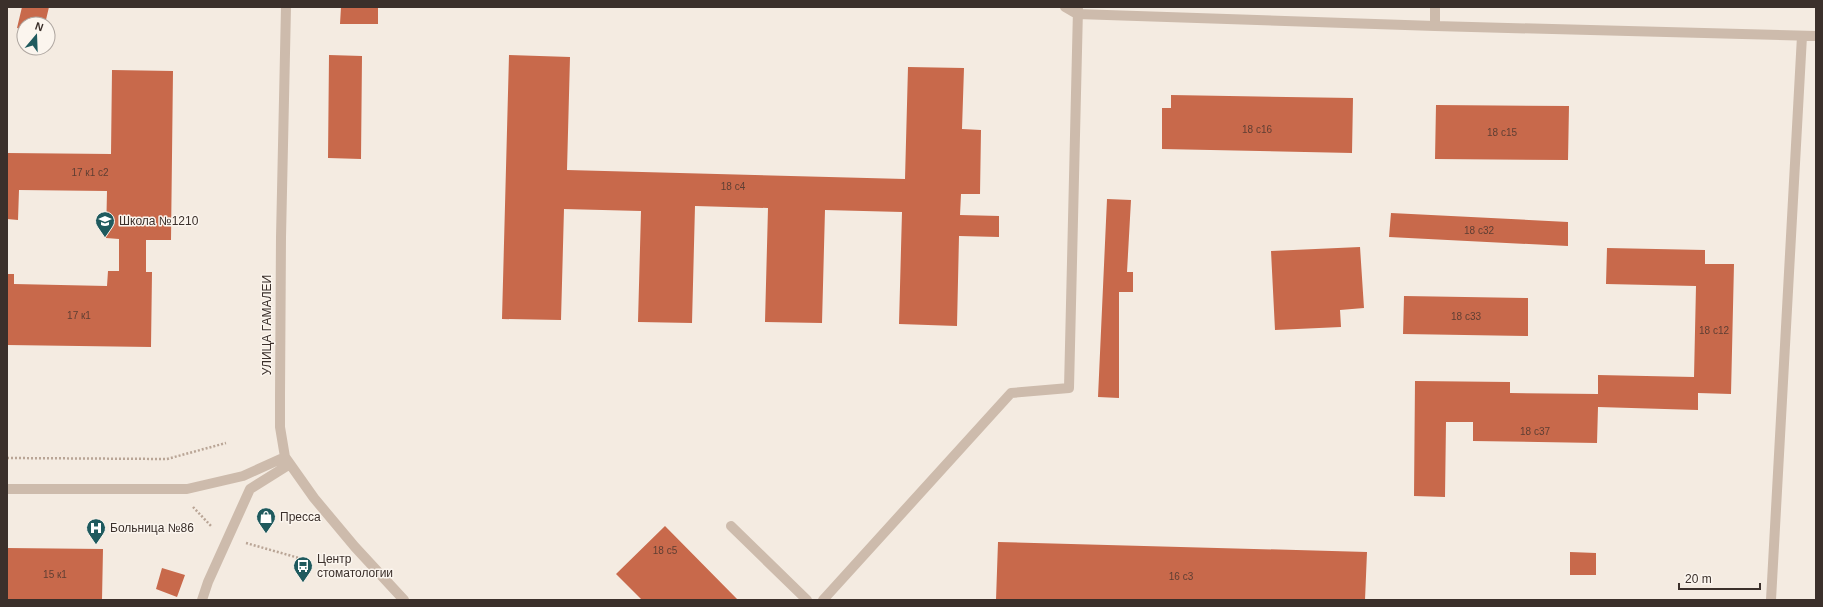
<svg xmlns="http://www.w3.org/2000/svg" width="1823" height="607" viewBox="0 0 1823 607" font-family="Arial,sans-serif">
	<rect width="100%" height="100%" fill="#f4ebe1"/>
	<!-- building -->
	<path fill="#c8694b" d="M22 7H49L45 24H24V30L17 28Z
		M341 7H378V24H340Z
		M329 55 362 56 361 159 328 158Z
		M509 55 570 57 567 170 905 179 908 67 964 68 962 129 981 130 980 194H961L960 215 999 216V237L959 236 957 326 899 324 902 212 825 210 822 323 765 322 768 208 695 206 692 323 638 322 641 211 564 209 561 320 502 319Z
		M112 70 173 71 171 240H146V272H152L151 347 7 345V274H14V284L107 286 108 271H119V239L106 238 107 191 19 190 18 220 7 219V153L111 154Z
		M1171 95 1353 98 1352 153 1162 149V108H1171Z
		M1436 105 1569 106 1568 160 1435 159Z
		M1107 199 1131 200 1127 272H1133V292H1119V398L1098 397Z
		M1391 213 1568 222V246L1389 237Z
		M1360 247 1364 308 1340 310 1341 327 1275 330 1271 251Z
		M1607 248 1705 250V264H1734L1731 394 1698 393V410L1598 407 1597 443 1473 441V422H1446L1445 497 1414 496 1415 381 1510 382V393L1598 394V375L1694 377 1696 286 1606 284Z
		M1404 296 1528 298V336L1403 334Z
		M665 526 738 600H642L616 574Z
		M998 542 1367 552 1365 600H996Z
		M7 548 103 549 102 600H7Z
		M1570 552 1596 553V575H1570Z
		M162 568 185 575 177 597 156 589Z"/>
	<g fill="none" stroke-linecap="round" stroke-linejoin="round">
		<!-- path -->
		<path stroke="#b9a596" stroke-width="2.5" stroke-dasharray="2 2" stroke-linecap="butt" d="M7 458 167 459 226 443
			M193 507 212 527
			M246 543 306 560"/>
		<!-- minor -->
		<path stroke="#cdbbac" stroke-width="10" d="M286 7 281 237 280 396V427L285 457 314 498 355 547 404 600
			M1065 7 1077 14 1435 26 1816 36
			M1435 26V7
			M7 489H187L243 476 285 457
			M731 526 807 600
			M202 600 208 582 250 489 290 464
			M823 600 1011 393 1069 388 1078 9
			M1771 600 1802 36"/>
	</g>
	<!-- icons -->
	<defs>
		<g id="school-pin" transform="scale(1)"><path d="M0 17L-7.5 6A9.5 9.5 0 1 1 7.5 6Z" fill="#1f5a5e" stroke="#fbf5ee"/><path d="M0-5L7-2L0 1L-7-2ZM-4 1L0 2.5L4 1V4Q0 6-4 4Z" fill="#fff"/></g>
		<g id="shop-pin" transform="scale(1)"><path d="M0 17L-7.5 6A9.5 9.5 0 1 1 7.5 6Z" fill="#1f5a5e" stroke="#fbf5ee"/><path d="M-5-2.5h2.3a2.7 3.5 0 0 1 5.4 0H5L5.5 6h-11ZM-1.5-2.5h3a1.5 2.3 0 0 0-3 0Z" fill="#fff"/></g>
		<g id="hospital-pin" transform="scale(1)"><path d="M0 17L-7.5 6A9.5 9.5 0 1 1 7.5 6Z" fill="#1f5a5e" stroke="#fbf5ee"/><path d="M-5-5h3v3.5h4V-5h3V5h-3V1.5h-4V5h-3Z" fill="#fff"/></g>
		<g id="bus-pin" transform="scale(1)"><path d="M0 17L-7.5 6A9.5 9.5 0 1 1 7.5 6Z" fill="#1f5a5e" stroke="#fbf5ee"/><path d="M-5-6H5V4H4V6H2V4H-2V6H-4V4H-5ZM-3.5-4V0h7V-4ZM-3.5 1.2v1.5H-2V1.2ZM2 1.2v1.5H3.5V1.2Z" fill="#fff"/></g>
	</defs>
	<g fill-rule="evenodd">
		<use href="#school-pin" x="105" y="221"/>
		<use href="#shop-pin" x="266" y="517"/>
		<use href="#hospital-pin" x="96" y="528"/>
		<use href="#bus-pin" x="303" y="566"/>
	</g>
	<g text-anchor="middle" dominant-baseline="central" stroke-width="3" stroke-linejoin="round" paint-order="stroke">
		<!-- number labels -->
		<g font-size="10" fill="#5e3e33">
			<text x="1257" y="129">18 с16</text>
			<text x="1502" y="132">18 с15</text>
			<text x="90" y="172">17 к1 с2</text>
			<text x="733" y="186">18 с4</text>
			<text x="1479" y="230">18 с32</text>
			<text x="79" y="315">17 к1</text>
			<text x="1466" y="316">18 с33</text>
			<text x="1714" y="330">18 с12</text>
			<text x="1535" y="431">18 с37</text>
			<text x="665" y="550">18 с5</text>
			<text x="55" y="574">15 к1</text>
			<text x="1181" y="576">16 с3</text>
		</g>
		<!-- poi labels -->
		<g font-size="12" fill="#3b302b" stroke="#fbf5ee" text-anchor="start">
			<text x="119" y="221">Школа №1210</text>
			<text x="280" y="517">Пресса</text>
			<text x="110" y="528">Больница №86</text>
			<text x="317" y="559">Центр<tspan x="317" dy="14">стоматологии</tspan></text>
		</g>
		<!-- street labels -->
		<g font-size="12" fill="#3b302b" stroke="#fbf5ee">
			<text transform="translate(267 325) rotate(-90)">УЛИЦА ГАМАЛЕИ</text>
		</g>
	</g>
	<!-- border -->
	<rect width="1823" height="607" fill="none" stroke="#3b302b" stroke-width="16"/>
	<!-- north arrow -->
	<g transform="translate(36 36) rotate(19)"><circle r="19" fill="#fbf5ee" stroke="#aea6a0"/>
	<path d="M0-3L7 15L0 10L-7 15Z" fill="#1f5a5e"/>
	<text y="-6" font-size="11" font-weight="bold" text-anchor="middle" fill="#3b302b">N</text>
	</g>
	<!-- scale -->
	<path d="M1679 583v6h81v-6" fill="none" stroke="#3b302b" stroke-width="2"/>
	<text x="1685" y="583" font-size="12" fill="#3b302b" stroke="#fbf5ee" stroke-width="3" paint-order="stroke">20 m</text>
</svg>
